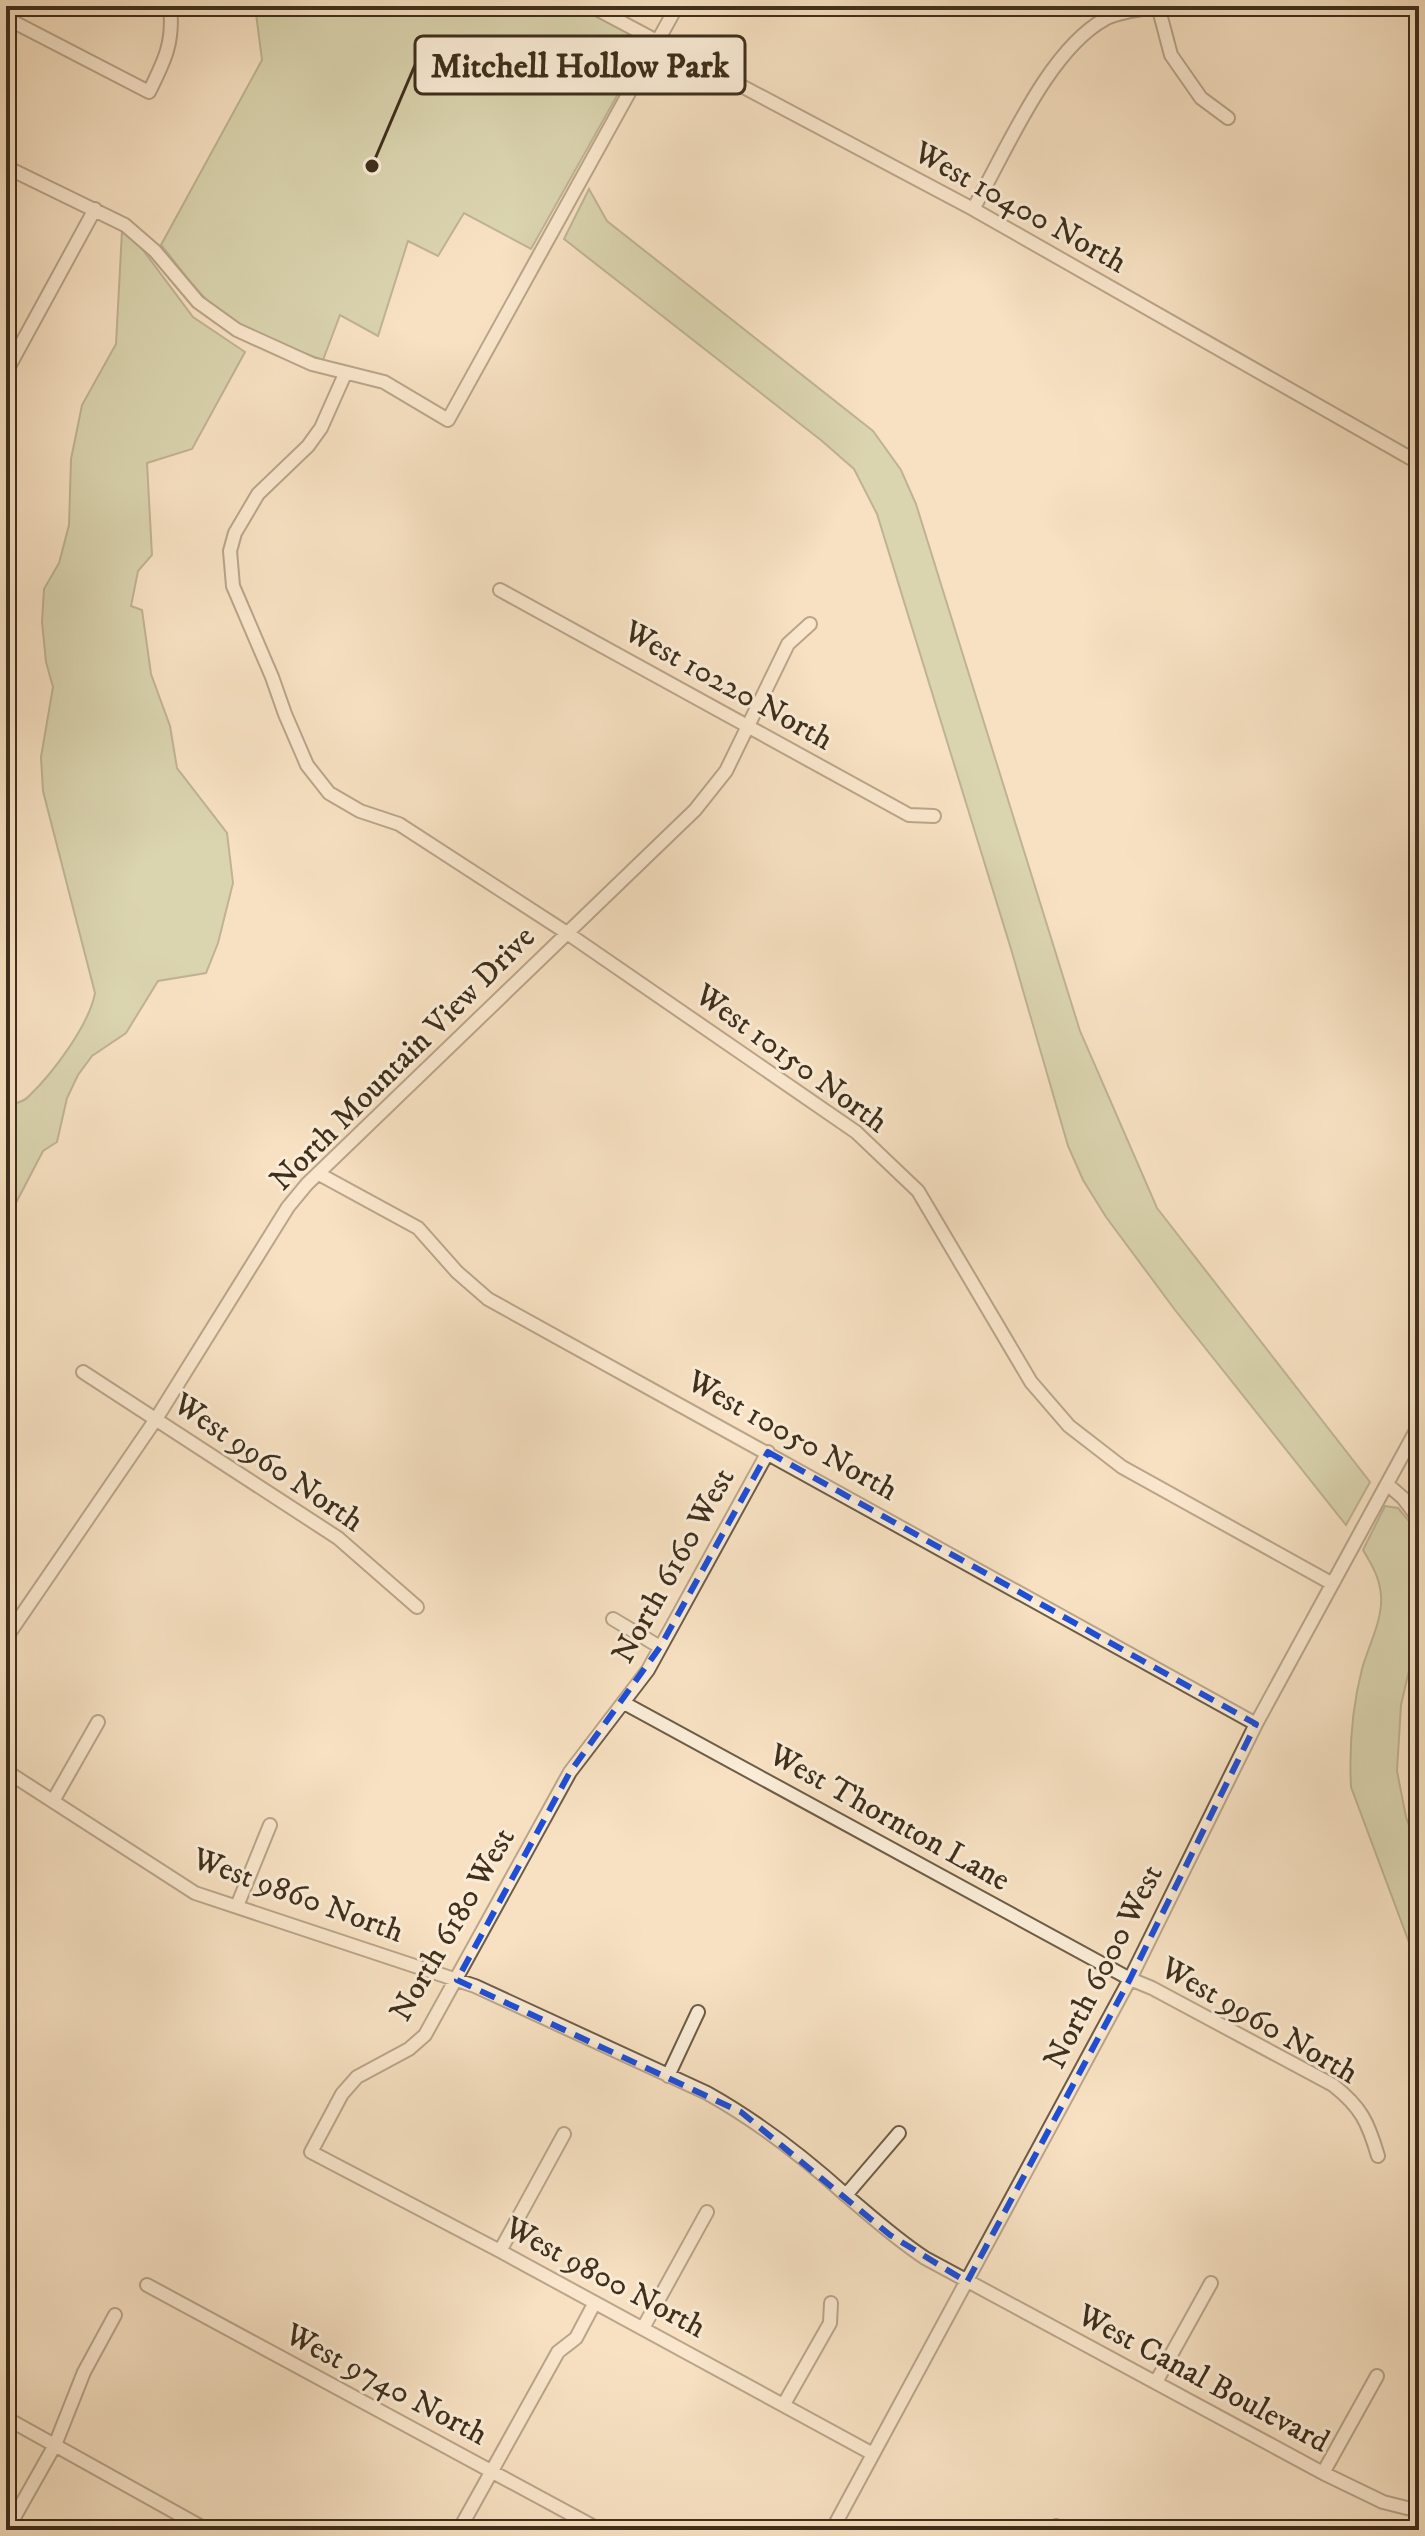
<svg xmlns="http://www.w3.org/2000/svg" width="1425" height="2536" viewBox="0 0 1425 2536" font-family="'IM FELL DW Pica',serif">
	<rect width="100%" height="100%" fill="#f7e1c2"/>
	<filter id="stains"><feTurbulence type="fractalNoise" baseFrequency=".0025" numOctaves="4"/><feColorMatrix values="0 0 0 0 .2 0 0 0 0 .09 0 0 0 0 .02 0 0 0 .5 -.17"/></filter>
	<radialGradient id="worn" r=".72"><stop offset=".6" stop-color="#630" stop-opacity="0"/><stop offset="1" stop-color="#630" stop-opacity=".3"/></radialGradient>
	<!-- green -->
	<path fill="#b7c498" stroke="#7b7a5a" stroke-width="2" d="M255 6H581L639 37 642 51 531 249 464 213 438 256 408 241 378 336 340 315 323 360C285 346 241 331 210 303 192 286 177 264 161 245L262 60Z
		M589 189 607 221 873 431 901 470 916 504 1080 1031 1157 1208 1370 1482 1346 1525 1175 1310 1106 1217 1083 1180 1068 1146 1011 949 877 514 854 469 822 441 564 239Z
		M122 231 137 242 193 317 245 352 192 449 147 463 152 555 138 571 131 606 142 610 151 674 170 726 177 768 227 833 233 883 218 943 206 973 158 981 126 1033 92 1056 78 1075 67 1098 57 1142 43 1151 6 1222V1106C14 1104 24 1102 29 1096 53 1073 89 1025 95 993L43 791 41 757 53 687 46 662 42 622 44 589 59 563 69 525 71 459 82 405 116 344Z
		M1385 1506 1398 1508 1409 1521 1419 1548V1628L1401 1705 1397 1771 1406 1817 1419 1853V1969L1351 1787C1349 1747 1352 1708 1362 1669 1368 1647 1383 1619 1381 1596 1380 1578 1372 1565 1363 1550Z"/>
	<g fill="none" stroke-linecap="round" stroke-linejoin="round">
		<!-- minor casing -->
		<g stroke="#6d5c46" stroke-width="16">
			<path id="minor" d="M591 6 973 209 1419 463
				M1158 6 1171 55 1201 98 1228 118
				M6 18 149 92C165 60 174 42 170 6
				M6 167 125 225 155 251 198 302 237 330 312 364 384 382 448 420 677 6
				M973 209C1006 152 1047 51 1105 19 1119 11 1142 10 1158 6
				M6 372 95 209
				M345 374 321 428 308 446 258 494 235 533 230 551 233 586 272 677 285 714 307 765 329 793 360 811 399 824 567 933 856 1132 918 1191 1031 1382 1069 1426 1122 1467 1331 1583
				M500 590 909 815 934 816
				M319 1174 418 1228 457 1272 488 1299 1256 1724
				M83 1372 338 1538 417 1607
				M768 1452 648 1670 570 1772 425 2035 409 2049 357 2077 342 2094 311 2152 500 2251 873 2454
				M1387 1484 1403 1498 1419 1519
				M613 1619 660 1647
				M6 1638 156 1419 288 1207 307 1184 695 810 726 771 788 644 810 624
				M624 1703 1130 1979 1152 1988 1333 2085C1361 2107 1368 2122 1378 2156
				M6 1771 195 1893 475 1986 707 2093C757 2121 804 2157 847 2196 873 2218 896 2239 925 2258L1323 2473 1383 2502 1419 2511
				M53 1801 98 1722
				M237 1906 270 1825
				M668 2076 698 2012
				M846 2195 899 2133
				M500 2251 564 2134
				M147 2285 600 2530
				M643 2328 707 2212
				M1156 2382 1211 2283
				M784 2404 830 2323 831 2303
				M6 2418 207 2530
				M1323 2473 1377 2376
				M7 2530 55 2445 84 2372 115 2315
				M459 2530 558 2352 576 2338 594 2304
				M832 2530 1130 1979 1256 1724 1419 1425
				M1054 2530 1056 2526"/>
		</g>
		<!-- minor -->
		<use href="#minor" stroke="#faecd7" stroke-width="12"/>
	</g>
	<!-- marked area -->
	<path d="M0 0H1425V2536H0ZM768 1452 1256 1724 1130 1979 967 2282 890 2235 741 2112 457 1980 570 1772 660 1647Z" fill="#f7e1c2" fill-opacity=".55" fill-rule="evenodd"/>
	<path fill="none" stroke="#1d4ed8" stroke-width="6" stroke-dasharray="16 10" stroke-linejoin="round" d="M768 1452 1256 1724 1130 1979 967 2282 890 2235 741 2112 457 1980 570 1772 660 1647Z"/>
	<g text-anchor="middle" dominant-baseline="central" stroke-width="6" stroke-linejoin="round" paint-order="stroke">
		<!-- street labels -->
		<g font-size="32" fill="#3f2f1c" stroke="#faecd7">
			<text transform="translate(1020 208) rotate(29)">West 10400 North</text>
			<text transform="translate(728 686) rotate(29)">West 10220 North</text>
			<text transform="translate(403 1059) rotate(-45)">North Mountain View Drive</text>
			<text transform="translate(791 1059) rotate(36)">West 10150 North</text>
			<text transform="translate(792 1436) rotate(29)">West 10050 North</text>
			<text transform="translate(268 1463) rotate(34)">West 9960 North</text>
			<text transform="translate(674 1566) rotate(-61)">North 6160 West</text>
			<text transform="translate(889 1818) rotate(29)">West Thornton Lane</text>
			<text transform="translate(298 1896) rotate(20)">West 9860 North</text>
			<text transform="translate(453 1925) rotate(-60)">North 6180 West</text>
			<text transform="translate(1104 1967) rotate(-63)">North 6000 West</text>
			<text transform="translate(1259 2021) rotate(30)">West 9960 North</text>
			<text transform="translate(605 2278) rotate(28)">West 9800 North</text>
			<text transform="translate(1203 2379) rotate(28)">West Canal Boulevard</text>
			<text transform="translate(386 2385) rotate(28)">West 9740 North</text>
		</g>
	</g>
	<!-- callouts -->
	<path fill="none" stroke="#3f2f1c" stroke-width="3" d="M372 166L415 65"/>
	<circle fill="#3f2f1c" stroke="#faecd7" stroke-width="3" cx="372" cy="166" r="8"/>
	<rect fill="#faecd7" stroke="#3f2f1c" stroke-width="3" x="415" y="36" width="330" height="58" rx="8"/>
	<g font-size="34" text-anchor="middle" font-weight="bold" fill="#3f2f1c">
		<text x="580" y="77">Mitchell Hollow Park</text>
	</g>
	<!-- margin -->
	<rect width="1425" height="2536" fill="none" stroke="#f7e1c2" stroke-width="32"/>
	<rect x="8" y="8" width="1409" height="2520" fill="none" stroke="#3f2f1c" stroke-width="4"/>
	<rect x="16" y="16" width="1393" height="2504" fill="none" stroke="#3f2f1c" stroke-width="2"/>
	<rect width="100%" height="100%" filter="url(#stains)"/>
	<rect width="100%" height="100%" fill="url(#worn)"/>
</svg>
